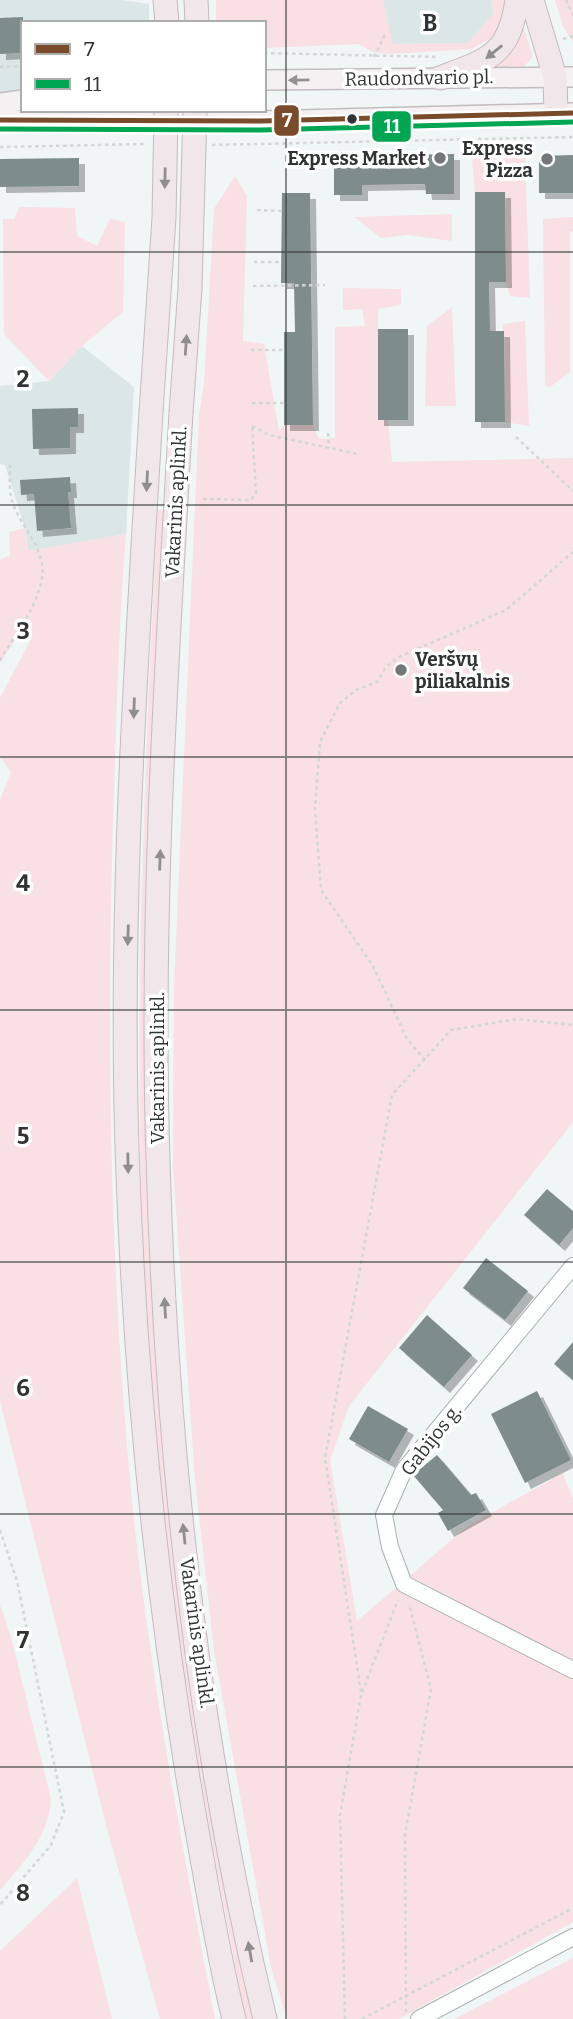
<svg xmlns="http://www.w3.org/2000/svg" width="573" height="2019" viewBox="0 0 573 2019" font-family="Bitter,serif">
	<defs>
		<filter id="shadow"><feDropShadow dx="6" dy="6" stdDeviation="0" flood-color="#0004"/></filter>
	</defs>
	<rect width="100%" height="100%" fill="#f0f5f5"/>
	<!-- built -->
	<path fill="#dbe7e6" d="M0 0H122L149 4V23H23V110H148V121L0 120Z
		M383 0H491L494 13 468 43 392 44Z
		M82 346 134 387 126 534 28 551 25 528 5 465 0 464V386L49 381Z"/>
	<!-- green -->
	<path fill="#f8e0e4" d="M216 0H383L393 44 468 43 494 13 491 0H505L506 21 493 37 472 49 390 54 373 52 358 44 264 48V23H216Z
		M555 0H573V43L563 26Z
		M522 23 533 56 523 68H487Z
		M486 154H522L525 158 530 298 510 296 506 282 505 192 475 193 472 159H481Z
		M235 176 247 196 243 341 264 344 279 431 284 425H313L319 439 335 438V327L365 326 362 309 343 310V288L401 289V305L378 309V419L388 420 392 462 573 458V1122L349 1406 330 1460 357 1621 468 1526 563 1473 573 1499V1922L399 2019H287L271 1967 214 1651 195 1479 173 1169 174 986 199 414 204 384 214 209Z
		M19 207 75 208 77 236 97 246 110 219 125 222 123 312 82 346 49 381 4 334 3 219H14Z
		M452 214V241L407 235 381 238 354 217Z
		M573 217V231L570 232V372L550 387 545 386 543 219Z
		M452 307 456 406H425L427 326Z
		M525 321 529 426 505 422 503 324Z
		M158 510H167C149 743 139 978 147 1211 152 1341 170 1469 185 1598 202 1739 220 1880 253 2019H246L240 1991C199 1778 161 1565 148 1347 131 1068 143 789 158 510Z
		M25 528 28 551 126 534C119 619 117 704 114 789 106 1026 109 1264 132 1501 150 1675 182 1847 215 2019H160L106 1825 0 1401V800L11 772 0 757V698L31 639 21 631 0 663V560L10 555 9 532Z
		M0 1605 11 1637 51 1799C49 1836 24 1863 0 1890Z
		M77 1878 112 2019H0V1951Z
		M573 1958V2019H454Z"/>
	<!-- building -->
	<path fill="#7f8c8c" filter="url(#shadow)" d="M23 17V53L0 54V18Z
		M454 154V194H426L425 184 362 185V195H334V156Z
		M573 155V193H539V156Z
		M79 158V186L0 187V159Z
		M475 192H505L506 282H489L490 331H504L505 422H475Z
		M282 193H310L313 425H284V332H295L294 283H281Z
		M378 329H408V420H378Z
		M78 408V427H70V448L33 449 32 409Z
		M70 477 71 492H68L71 528 37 531 34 494 21 495 20 480Z
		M547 1189 573 1211V1228L559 1245 524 1215Z
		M486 1258 528 1291 505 1320 463 1288Z
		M427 1315 472 1355 444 1387 399 1348Z
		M573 1342V1380L554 1364Z
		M537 1391 571 1460 525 1483 491 1414Z
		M368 1406 408 1429 389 1462 349 1439Z
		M437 1455 471 1495 476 1493 486 1510 448 1531 438 1513 443 1510 413 1475Z"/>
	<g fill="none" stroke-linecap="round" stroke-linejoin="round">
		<!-- minor casing -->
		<g stroke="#adb0b0" stroke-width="18">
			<path id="minor" d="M573 1266 404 1470 384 1515 390 1547 404 1584 573 1670
				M419 2019 573 1937"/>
		</g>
		<!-- major casing -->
		<g stroke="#c3bcbe" stroke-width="22">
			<path id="major" d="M264 80 573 77
				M0 103 23 100
				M0 120 261 121 573 113"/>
		</g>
		<!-- highway casing -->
		<g stroke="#c3bcbe" stroke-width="25">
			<path id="highway" d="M165 0 167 23
				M196 0 197 23
				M532 0 555 77 556 114
				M440 78C489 59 509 56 517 0
				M151 412C136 666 118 921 128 1175 136 1396 159 1618 198 1836 209 1897 219 1959 234 2019
				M181 413C167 661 150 911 158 1159 166 1444 198 1742 265 2019"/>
		</g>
		<!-- path -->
		<path stroke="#d5d6d6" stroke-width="2.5" stroke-dasharray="3.5 3.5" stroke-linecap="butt" d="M566 0 573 15
			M563 39 573 36
			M264 53 438 57
			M374 57 386 33
			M0 67 23 66
			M212 145 573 137
			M0 147 146 144
			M257 210 282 211
			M254 262H281
			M253 286 325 285
			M251 350H284
			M252 403H284
			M252 426 269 435 358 454
			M328 433 329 448
			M516 437 573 491
			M203 499 251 500 256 493 252 426
			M0 660C15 635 37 608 42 578 47 548 17 524 11 497 9 487 10 475 10 465
			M425 1060 407 1039 373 966 321 890 315 809 320 742 340 703 356 690 377 682 386 667 399 657 506 610 573 552
			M0 1530 17 1581 64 1812 51 1845 0 1905
			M361 1692 325 1458 392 1095 451 1030 517 1019 573 1025
			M406 2012 405 1835 431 1689 409 1604
			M345 2019 340 1815 361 1695 398 1600
			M362 2019 573 1908"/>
		<!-- minor -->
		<use href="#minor" stroke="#fdfefe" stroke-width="16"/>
		<!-- major -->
		<use href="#major" stroke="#f5f0f2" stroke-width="19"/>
		<!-- highway -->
		<use href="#highway" stroke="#f1e7ea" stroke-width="23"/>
		<!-- highway-bridge casing -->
		<g stroke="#c3bcbe" stroke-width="25" stroke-linecap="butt">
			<path id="highway-bridge" d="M151 412 164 218 166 110
				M181 413 190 288 195 110"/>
		</g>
		<!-- highway-bridge -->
		<use href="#highway-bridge" stroke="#f1e7ea" stroke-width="23"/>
		<!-- bus-1 casing -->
		<g stroke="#fff" stroke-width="10">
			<path id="bus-1" d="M0 120 261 121 573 113"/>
		</g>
		<!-- bus-2 casing -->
		<g stroke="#fff" stroke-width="10">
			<path id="bus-2" d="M0 129 261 130 573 122"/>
		</g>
		<!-- bus-1 -->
		<use href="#bus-1" stroke="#7a4b2a" stroke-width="5"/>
		<!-- bus-2 -->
		<use href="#bus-2" stroke="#00a651" stroke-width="5"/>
	</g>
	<!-- one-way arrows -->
	<defs><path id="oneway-solid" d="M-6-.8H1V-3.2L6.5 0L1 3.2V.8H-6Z" transform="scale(1.75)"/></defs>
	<g fill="#908d8e">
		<use href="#oneway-solid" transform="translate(494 52) rotate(141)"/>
		<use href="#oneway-solid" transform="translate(165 178) rotate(91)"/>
		<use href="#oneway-solid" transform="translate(186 345) rotate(-86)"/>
		<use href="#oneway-solid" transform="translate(147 481) rotate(93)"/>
		<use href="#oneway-solid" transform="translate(134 708) rotate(92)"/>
		<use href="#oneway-solid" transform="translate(160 860) rotate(-88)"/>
		<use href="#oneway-solid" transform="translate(128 935) rotate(92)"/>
		<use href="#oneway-solid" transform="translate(128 1163) rotate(89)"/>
		<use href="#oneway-solid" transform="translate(165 1308) rotate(-93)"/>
		<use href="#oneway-solid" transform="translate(184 1534) rotate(-96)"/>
		<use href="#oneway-solid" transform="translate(250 1952) rotate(-100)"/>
	</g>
	<use fill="#929292" href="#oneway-solid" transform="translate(299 80) rotate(179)"/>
	<!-- grid -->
	<path fill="none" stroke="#2f3333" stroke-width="2" stroke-opacity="0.55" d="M286 0V2019M0 252H573M0 505H573M0 757H573M0 1010H573M0 1262H573M0 1514H573M0 1767H573"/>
	<!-- markers -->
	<circle fill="#2f3333" stroke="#fff" stroke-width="2.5" cx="352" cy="119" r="6"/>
	<g fill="#737777" stroke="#fff" stroke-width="2.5">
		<circle cx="440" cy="158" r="7"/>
		<circle cx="547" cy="159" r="7"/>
		<circle cx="401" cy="670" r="7"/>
	</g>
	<g text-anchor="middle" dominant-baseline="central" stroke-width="7" stroke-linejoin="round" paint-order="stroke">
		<!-- street labels -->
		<g font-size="19" fill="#2f3333" stroke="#fff">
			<text transform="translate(419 78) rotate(-1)">Raudondvario pl.</text>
			<text transform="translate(176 502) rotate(-87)">Vakarinis aplinkl.</text>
			<text transform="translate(157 1068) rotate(-90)">Vakarinis aplinkl.</text>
			<text transform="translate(431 1440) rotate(-52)">Gabijos g.</text>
			<text transform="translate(197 1633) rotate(82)">Vakarinis aplinkl.</text>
		</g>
		<!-- poi labels -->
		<g font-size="19" font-weight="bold" fill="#2f3333" stroke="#fff" text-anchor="end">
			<text x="533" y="148">Express<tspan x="533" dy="22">Pizza</tspan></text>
			<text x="426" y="158">Express Market</text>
			<text x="415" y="659" text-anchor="start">Veršvų<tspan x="415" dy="22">piliakalnis</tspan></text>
		</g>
	</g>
	<g font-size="23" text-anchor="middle" font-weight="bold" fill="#2f3333" stroke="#fff" stroke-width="7" stroke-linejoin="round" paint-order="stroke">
		<text x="430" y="31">B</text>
		<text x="23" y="387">2</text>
		<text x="23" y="639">3</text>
		<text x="23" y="891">4</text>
		<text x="23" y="1144">5</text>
		<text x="23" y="1396">6</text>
		<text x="23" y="1648">7</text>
		<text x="23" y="1901">8</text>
	</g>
	<g stroke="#fff" stroke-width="2.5">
		<rect x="273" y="104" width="27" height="33" rx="7" fill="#7a4b2a"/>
		<rect x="371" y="110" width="41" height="33" rx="7" fill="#00a651"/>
	</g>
	<g font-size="19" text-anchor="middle" font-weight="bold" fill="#fff">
		<text x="287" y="127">7</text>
		<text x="392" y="133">11</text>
	</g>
	<!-- legend -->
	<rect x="21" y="21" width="245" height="91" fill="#ffffff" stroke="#acadad" stroke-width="2"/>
	<rect x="35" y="44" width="35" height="10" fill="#7a4b2a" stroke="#acadad" stroke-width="2"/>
	<text x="84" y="56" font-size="21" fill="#2f3333">7</text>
	<rect x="35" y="79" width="35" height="10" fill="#00a651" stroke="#acadad" stroke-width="2"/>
	<text x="84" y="91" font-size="21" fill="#2f3333">11</text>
</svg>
